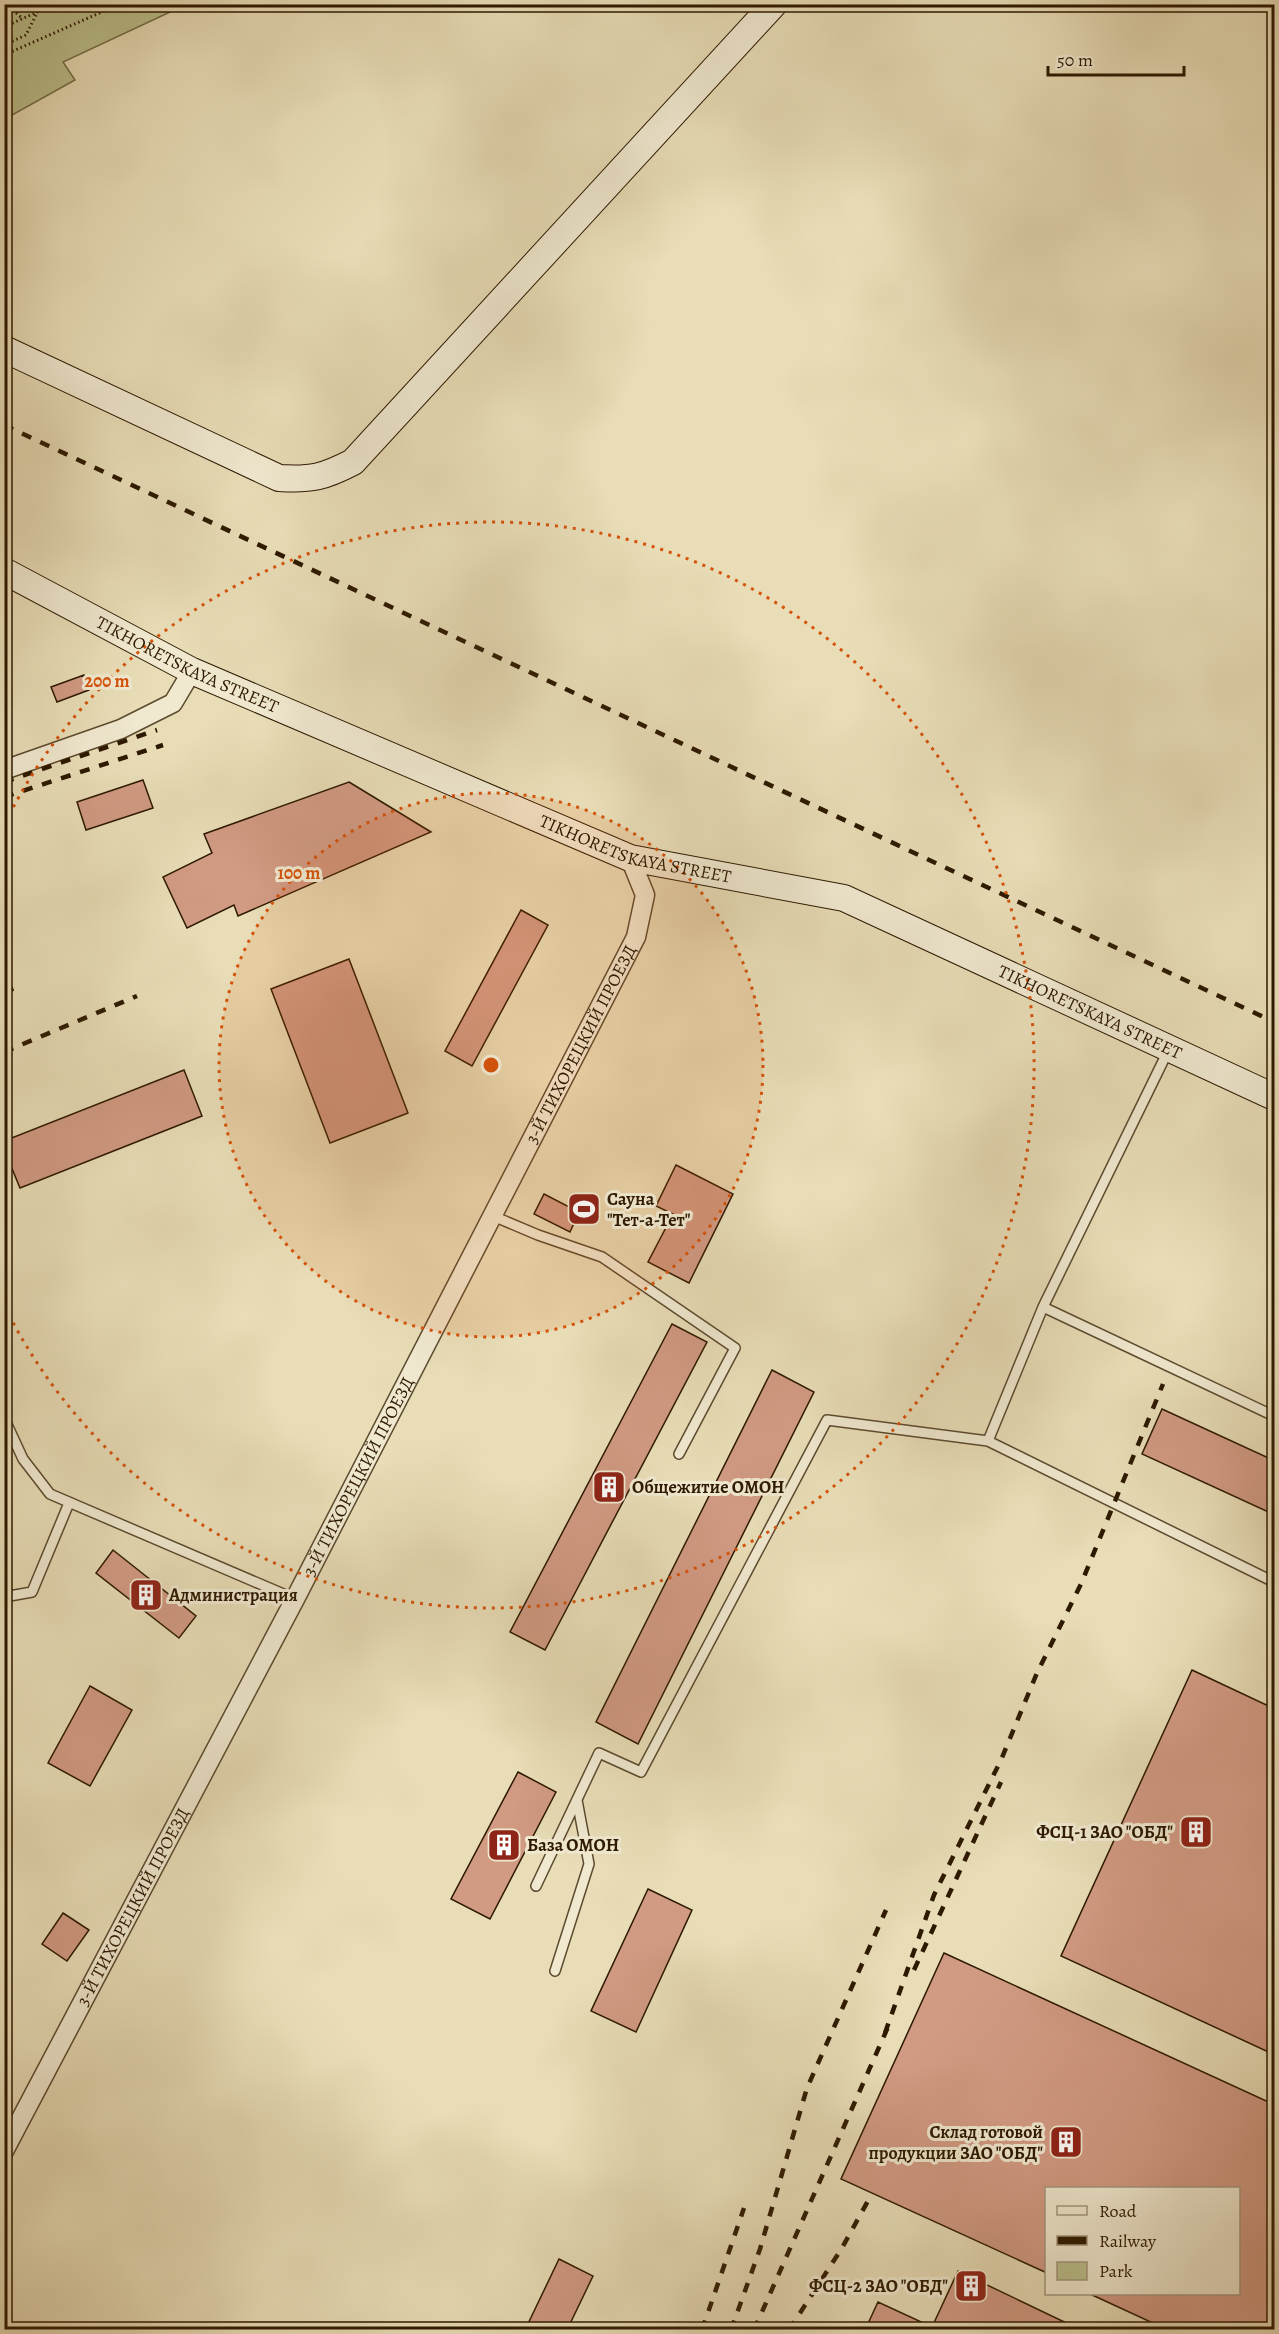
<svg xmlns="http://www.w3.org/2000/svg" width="1279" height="2334" viewBox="0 0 1279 2334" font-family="Alegreya,serif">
	<rect width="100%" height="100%" fill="#e8ddb7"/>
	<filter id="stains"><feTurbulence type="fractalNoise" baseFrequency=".00333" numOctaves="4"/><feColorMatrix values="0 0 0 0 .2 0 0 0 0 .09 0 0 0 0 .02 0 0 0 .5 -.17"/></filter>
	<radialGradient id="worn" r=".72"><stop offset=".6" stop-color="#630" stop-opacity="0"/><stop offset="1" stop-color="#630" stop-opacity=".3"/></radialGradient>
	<!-- green -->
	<path fill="#bac08c" stroke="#746c46" stroke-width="1.5" d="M5 4H185V5L63 62 75 80 5 119Z"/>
	<!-- building -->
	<path fill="#d19a83" stroke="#2d1900" stroke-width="1.5" d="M84 675 89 690 57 702 51 687Z
		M143 780 153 808 86 830 77 802Z
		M349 782 431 832 238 916 234 905 187 928 163 877 212 853 204 834Z
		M521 910 548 925 472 1066 445 1051Z
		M349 959 408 1113 330 1143 271 989Z
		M184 1070 202 1116 20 1188 4 1149V1141Z
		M676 1165 733 1194 689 1283 648 1262 673 1214 656 1206Z
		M544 1194 579 1212 570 1232 534 1214Z
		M672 1324 707 1342 545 1650 510 1632Z
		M772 1370 814 1392 638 1744 596 1722Z
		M1162 1409 1275 1461V1515L1142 1454Z
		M113 1550 196 1616 179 1638 96 1573Z
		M1192 1670 1275 1709V2055L1061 1956Z
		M90 1686 132 1710 90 1786 48 1763Z
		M518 1772 556 1792 490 1919 451 1899Z
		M648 1889 692 1910 636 2032 591 2011Z
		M63 1913 89 1930 67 1961 42 1944Z
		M944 1953 1275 2105V2330H1168L1090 2294H1239V2188H1047V2273L841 2179Z
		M559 2259 593 2276 567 2330H525Z
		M958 2271 1081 2330H865L878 2302 932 2327Z"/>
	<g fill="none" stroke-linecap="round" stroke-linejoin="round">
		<!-- lane casing -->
		<g stroke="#5c4a2e" stroke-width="12">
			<path id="lane" d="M493 1216 538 1235 602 1257 735 1348 679 1454
				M1043 1307 1274 1416
				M4 1418 23 1459 50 1494 295 1599
				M988 1441 1274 1582
				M4 1597 32 1592 69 1503
				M536 1886 599 1753 641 1772 827 1420 988 1441 1043 1307 1168 1051
				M555 1971 589 1864 577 1800"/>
		</g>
		<!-- street casing -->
		<g stroke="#5c4a2e" stroke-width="21">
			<g id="street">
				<path d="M4 770 121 729 173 703 192 671"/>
				<path id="s1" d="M4 2151 295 1599 636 937 645 895 630 858"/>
			</g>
		</g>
		<!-- secondary casing -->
		<g stroke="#2d1900" stroke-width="28">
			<g id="secondary">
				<path d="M4 349 279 478C312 480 324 477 353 462L774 4"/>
				<path id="s2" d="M4 571 192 671 630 858 844 898 1274 1097"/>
			</g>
		</g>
		<!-- path -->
		<path stroke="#2d1900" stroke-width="3" stroke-dasharray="1.5 3" stroke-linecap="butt" d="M6 4 23 19
			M4 27 55 4
			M4 45 26 35 37 13
			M4 55 120 4"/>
		<!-- lane -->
		<use href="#lane" stroke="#f0e9d0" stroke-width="9"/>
		<!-- street -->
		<use href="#street" stroke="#f0e9d0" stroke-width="18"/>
		<!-- secondary -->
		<use href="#secondary" stroke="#f0e9d0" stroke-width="26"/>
		<!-- rail -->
		<path stroke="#2d1900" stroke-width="4.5" stroke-dasharray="10 10" stroke-linecap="butt" d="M4 425 1274 1022
			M4 782 157 730
			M4 797 163 745
			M4 992 18 987
			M4 1052 137 996
			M914 1970 1001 1782
			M885 2033 934 1895 1001 1760 1037 1673 1081 1584 1163 1384
			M702 2330 744 2208
			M731 2330 760 2249 807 2088 886 1910
			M754 2330 888 2027
			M789 2330 842 2248 869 2199"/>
	</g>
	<!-- distance rings -->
	<circle cx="491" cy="1065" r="272" fill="#d5530b" fill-opacity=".12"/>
	<g fill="none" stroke="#d5530b" stroke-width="3" stroke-dasharray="3 6">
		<circle cx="491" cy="1065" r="272"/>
		<path d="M5 823A543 543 0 1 1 5 1307"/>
	</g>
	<!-- icons -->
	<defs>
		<g id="stadium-square" transform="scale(1.725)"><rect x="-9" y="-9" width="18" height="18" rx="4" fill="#8f2418" stroke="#f0e9d0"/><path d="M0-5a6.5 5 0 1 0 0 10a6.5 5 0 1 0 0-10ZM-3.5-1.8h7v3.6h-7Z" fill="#fff"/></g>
		<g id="building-square" transform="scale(1.725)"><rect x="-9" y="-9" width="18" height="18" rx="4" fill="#8f2418" stroke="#f0e9d0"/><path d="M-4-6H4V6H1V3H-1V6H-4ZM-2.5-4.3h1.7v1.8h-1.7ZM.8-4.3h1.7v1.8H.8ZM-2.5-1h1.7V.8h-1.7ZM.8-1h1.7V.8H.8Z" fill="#fff"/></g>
	</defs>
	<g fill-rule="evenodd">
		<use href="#stadium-square" x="584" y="1209"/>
		<use href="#building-square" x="609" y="1487"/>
		<use href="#building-square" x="146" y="1595"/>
		<use href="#building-square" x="1196" y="1832"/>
		<use href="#building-square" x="504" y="1845"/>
		<use href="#building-square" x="1066" y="2142"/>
		<use href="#building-square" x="971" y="2286"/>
	</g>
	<g text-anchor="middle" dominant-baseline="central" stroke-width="6" stroke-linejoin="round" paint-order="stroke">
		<!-- street labels -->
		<g font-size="18" fill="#2d1900" stroke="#f0e9d0">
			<text stroke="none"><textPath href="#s2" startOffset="206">TIKHORETSKAYA STREET</textPath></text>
			<text stroke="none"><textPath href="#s2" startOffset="692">TIKHORETSKAYA STREET</textPath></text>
			<text stroke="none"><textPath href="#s2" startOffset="1178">TIKHORETSKAYA STREET</textPath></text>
			<text stroke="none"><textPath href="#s1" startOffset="1248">3-Й ТИХОРЕЦКИЙ ПРОЕЗД</textPath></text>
			<text stroke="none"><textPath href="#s1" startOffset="762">3-Й ТИХОРЕЦКИЙ ПРОЕЗД</textPath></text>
			<text stroke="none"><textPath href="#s1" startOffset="276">3-Й ТИХОРЕЦКИЙ ПРОЕЗД</textPath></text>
		</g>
		<!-- poi labels -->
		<g font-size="18" font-weight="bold" fill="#2d1900" stroke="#f0e9d0" text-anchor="start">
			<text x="607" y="1199">Сауна<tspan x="607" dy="21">"Тет-а-Тет"</tspan></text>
			<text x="632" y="1487">Общежитие ОМОН</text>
			<text x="169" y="1595">Администрация</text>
			<text x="1173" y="1832" text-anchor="end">ФСЦ-1 ЗАО "ОБД"</text>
			<text x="527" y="1845">База ОМОН</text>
			<text x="1043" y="2132" text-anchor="end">Склад готовой<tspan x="1043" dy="21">продукции ЗАО "ОБД"</tspan></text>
			<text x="948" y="2286" text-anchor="end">ФСЦ-2 ЗАО "ОБД"</text>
		</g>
	</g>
	<circle cx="491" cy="1065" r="9" fill="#d5530b" stroke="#f0e9d0" stroke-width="3"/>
	<g font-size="18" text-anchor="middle" font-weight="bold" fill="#d5530b" stroke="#f0e9d0" stroke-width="6" stroke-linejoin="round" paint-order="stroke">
		<text x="107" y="687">200 m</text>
		<text x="299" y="879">100 m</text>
	</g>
	<!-- margin -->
	<rect width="1279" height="2334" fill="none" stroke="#e8ddb7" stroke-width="24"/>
	<rect x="6" y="6" width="1267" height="2322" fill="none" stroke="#2d1900" stroke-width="3"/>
	<rect x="12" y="12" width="1255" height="2310" fill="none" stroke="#2d1900" stroke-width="1.5"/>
	<!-- legend -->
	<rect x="1045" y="2187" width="195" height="108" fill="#f0e9d0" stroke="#a2967d" stroke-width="1.5"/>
	<rect x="1057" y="2206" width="30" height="9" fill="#f0e9d0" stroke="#a2967d" stroke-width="1.5"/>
	<text x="1099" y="2217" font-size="18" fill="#2d1900">Road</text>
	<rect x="1057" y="2236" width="30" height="9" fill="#2d1900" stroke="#a2967d" stroke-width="1.5"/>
	<text x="1099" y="2247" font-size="18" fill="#2d1900">Railway</text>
	<rect x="1057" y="2262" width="30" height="18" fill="#bac08c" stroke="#a2967d" stroke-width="1.5"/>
	<text x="1099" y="2277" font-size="18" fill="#2d1900">Park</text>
	<!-- scale -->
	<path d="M1048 66v9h136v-9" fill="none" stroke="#2d1900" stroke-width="3"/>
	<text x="1057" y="66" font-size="18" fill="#2d1900" stroke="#f0e9d0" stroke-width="4.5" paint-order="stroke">50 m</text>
	<rect width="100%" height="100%" filter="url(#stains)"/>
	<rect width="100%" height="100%" fill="url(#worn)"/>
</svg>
